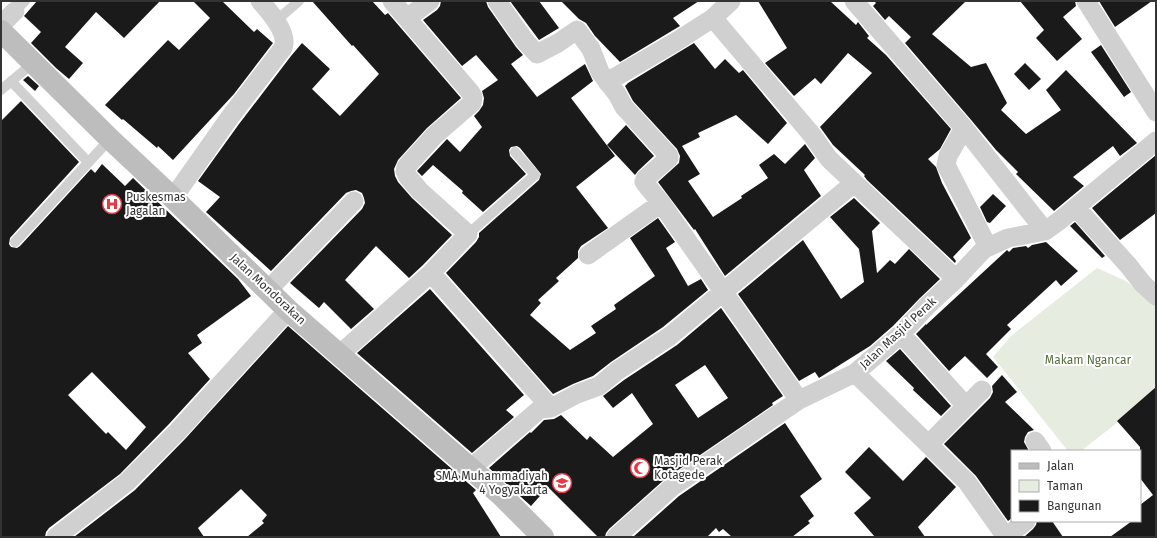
<svg xmlns="http://www.w3.org/2000/svg" width="1157" height="538" viewBox="0 0 1157 538" font-family="'Fira Sans',sans-serif">
	<rect width="100%" height="100%" fill="#fff"/>
	<!-- green -->
	<path fill="#e6ecdf" d="M1097 268 1126 281 1156 304V392L1081 451H1068L993 357 1011 336Z"/>
	<!-- building -->
	<path fill="#1a1a1a" fill-rule="evenodd" d="M37 1H160L124 38 96 12 65 47 83 63 69 79 56 68 31 43 41 32 24 16Z
		M193 1H222L254 32 257 29 273 43 234 94 173 160 158 146 157 148 123 119 122 120 105 105 168 40 179 50 210 18Z
		M312 1H372L385 15 388 13 461 98 427 128 398 160 394 169 395 176 398 182 412 198 452 235 423 265 409 278 376 246 345 280 374 309 351 329 324 302 319 308 290 283 362 209 365 203 364 198 362 193 356 190 351 191 346 193 271 271 206 212 220 197 198 181 239 124 291 56 302 43 330 69 312 89 340 116 379 74 353 45 352 46Z
		M441 1H486L488 7 516 47 523 55 511 64 537 97 585 64 593 81 571 98 615 156 576 187 608 228 581 246 578 251V258L556 278 559 281 538 300 541 303 530 315 570 350 596 333 591 326 616 309 614 305 655 276 630 238 658 218 675 242 666 248 688 286 701 279 708 290 663 327 611 362 593 376 573 384 553 394 446 273 476 242 479 237V233L539 180 541 174 520 148 517 146 511 147 509 150 510 156 526 174 483 212 462 193 463 191 433 165 422 176 417 171 447 139 460 152 482 127 474 116 479 111 483 105 484 98 482 91 498 80 476 55 462 66 423 20 437 10 440 6Z
		M510 1H539L559 28 539 40Z
		M561 1H699L673 18 680 26 620 62 595 36 586 23 579 19Z
		M758 1H830L856 25 858 22 869 36 867 38 886 55 951 129 940 149 928 159 936 167 942 183 971 238 953 257 956 261 955 263 867 180 864 176 865 175 833 145 820 127 872 73 848 53 821 84 815 78 794 96 765 63 787 48Z
		M874 1H966L932 34 971 67 986 63 1007 103 1001 110 1026 134 1061 110 1046 90 1066 70 1137 143 1120 156 1113 146 1073 177 1084 186 1054 211 1016 174 1018 172 996 150 972 121 905 43 911 37 889 16 885 20 873 6 876 3Z
		M1020 1H1075L1076 6 1063 17 1082 39 1057 61 1036 38 1044 30Z
		M1099 1H1152L1115 27Z
		M694 43 715 69 725 59 739 73 743 70 787 123 768 144 736 115 698 133 700 137 682 146 700 174 688 181 713 217 742 198 741 196 768 178 759 165 774 154 785 164 805 144 815 158 804 170 821 196 725 276 695 229 694 230 658 182 679 163 680 156 677 149 633 101 625 86 628 83Z
		M1101 45 1131 92 1124 97 1091 52Z
		M1025 63 1041 79 1029 90 1014 74Z
		M28 76 39 86 35 91 23 80Z
		M21 101 79 162 10 238 9 244 11 247 17 248 20 246 91 169 95 173 102 164 125 186 133 178 238 279 251 296 197 335 202 343 188 353 210 379 169 424 120 474 49 528 46 532 45 537H1V121ZM92 372 146 427 126 450 108 432 106 434 68 395Z
		M626 125 654 156 638 171 635 175 607 145Z
		M1156 155V213L1120 240 1092 208Z
		M993 194 1006 206 990 223 987 222 980 207Z
		M854 198 880 223 872 231 877 273 890 260 895 264 909 249 940 279 920 298 893 326 870 346 819 378 815 372 799 381 738 294 803 240 841 299 864 282 859 249 830 217Z
		M1075 222 1105 256 1102 258 1070 226Z
		M1046 242 1078 271 1061 286 1056 280 1007 325 1011 329 986 354 998 367 987 378 965 356 949 371 916 334 926 324V325L1006 251 1007 250 1009 252 1013 248 1026 246 1028 248 1032 245Z
		M430 289 524 395 506 410 514 417 472 453 357 353Z
		M721 308 783 396 772 403 773 405 665 479 609 529 606 533 605 537H598L548 487 531 506 489 468 530 432 531 433 544 420 554 419 561 415 587 440 590 436 613 457 653 424 632 393 613 408 603 396 624 380 677 345ZM705 365 728 398 698 418 675 385Z
		M288 326 476 490 473 493 501 537H247L264 523 262 521 267 515 241 489 198 528 204 537H74L135 490 185 439Z
		M900 349 951 406 941 416 913 390 914 388 886 361Z
		M1002 375 1017 392 1005 402 1034 430 1028 432 1025 437 1024 442 1029 451H1012V518L1008 521 976 476 944 444 990 398 993 392 992 386Z
		M1156 387V537H1110L1132 521H1140V505L1153 495 1140 478V447L1117 421Z
		M785 423 822 479 800 496 814 516 808 521 810 523 792 537H732L723 529 719 532 716 528 707 537H633L679 496Z
		M869 447 903 481 926 457 956 487 918 527 925 537H875L854 513 871 498 845 472Z
		M1037 521H1052L1063 537H1024L1033 529 1036 525Z"/>
	<g fill="none" stroke-linecap="round" stroke-linejoin="round">
		<!-- lane -->
		<path stroke="#d0d0d0" stroke-width="10" d="M15 11 25 1
			M277 20 299 1
			M11 81 88 162
			M1 90 33 63
			M468 234 535 175 515 152
			M15 242 110 139"/>
		<!-- street -->
		<path stroke="#d0d0d0" stroke-width="19" d="M497 1 525 41 537 54 558 43 577 30 591 49 600 72 617 94 624 107 669 156V158L645 179 644 182 661 203 799 400
			M854 1 964 128 1045 231
			M1086 1 1156 112
			M407 18 430 1
			M713 18 812 135 829 159 956 279
			M1 25 15 11
			M607 82 677 41 713 18 731 1
			M964 128 948 156 946 165 988 247
			M173 198 230 117 283 48C289 33 269 11 260 1
			M1078 206 1080 212 1128 265 1143 284 1156 296
			M588 255 661 203
			M431 273 551 408
			M268 290 354 201
			M901 334 966 406
			M340 354 431 273 468 234 420 191 408 177 405 171 406 167 435 135 472 103 473 97 471 93 392 1
			M855 373 967 482 1006 537
			M1035 441 1042 451
			M929 444 982 390
			M470 469 540 409 551 408 577 394 599 386 617 371 670 336 854 183
			M56 537 127 482 177 432 288 310
			M616 537 672 487 799 400 855 373 901 334 927 306 956 279 984 249 1008 238 1045 231 1059 221 1156 141
			M1006 537 1026 521"/>
		<!-- secondary -->
		<path stroke="#bdbdbd" stroke-width="22" d="M1 31 110 139 173 198 288 310 501 495 543 537"/>
	</g>
	<!-- icons -->
	<defs>
		<g id="hospital-ring" transform="scale(1)"><circle r="9.5" fill="#fff" stroke="#e63946" stroke-width="1.5"/><path d="M-5-5h3v3.5h4V-5h3V5h-3V1.5h-4V5h-3Z" fill="#e63946"/></g>
		<g id="mosque-ring" transform="scale(1)"><circle r="9.5" fill="#fff" stroke="#e63946" stroke-width="1.5"/><path d="M3.5-4.9A6 6 0 1 0 3.5 4.9A5 5 0 1 1 3.5-4.9Z" fill="#e63946"/></g>
		<g id="school-ring" transform="scale(1)"><circle r="9.5" fill="#fff" stroke="#e63946" stroke-width="1.5"/><path d="M0-5L7-2L0 1L-7-2ZM-4 1L0 2.5L4 1V4Q0 6-4 4Z" fill="#e63946"/></g>
	</defs>
	<g fill-rule="evenodd">
		<use href="#hospital-ring" x="112" y="204"/>
		<use href="#mosque-ring" x="640" y="468"/>
		<use href="#school-ring" x="562" y="483"/>
	</g>
	<g text-anchor="middle" dominant-baseline="central" stroke-width="4" stroke-linejoin="round" paint-order="stroke">
		<!-- poi labels -->
		<g font-size="12" fill="#333" stroke="#fff" text-anchor="start">
			<text x="126" y="197">Puskesmas<tspan x="126" dy="14">Jagalan</tspan></text>
			<text x="654" y="461">Masjid Perak<tspan x="654" dy="14">Kotagede</tspan></text>
			<text x="548" y="476" text-anchor="end">SMA Muhammadiyah<tspan x="548" dy="14">4 Yogyakarta</tspan></text>
		</g>
		<!-- street labels -->
		<g font-size="12" fill="#333" stroke="#fff">
			<text transform="translate(268 289) rotate(43)">Jalan Mondorakan</text>
			<text transform="translate(898 333) rotate(-43)">Jalan Masjid Perak</text>
		</g>
		<!-- park labels -->
		<g font-size="12" fill="#56703f" stroke="#fff">
			<text x="1088" y="360">Makam Ngancar</text>
		</g>
	</g>
	<!-- border -->
	<rect width="1157" height="538" fill="none" stroke="#333333" stroke-width="4"/>
	<!-- legend -->
	<rect x="1011" y="450" width="130" height="72" fill="#ffffff" stroke="#adadad"/>
	<rect x="1019" y="463" width="20" height="6" fill="#bdbdbd" stroke="#adadad"/>
	<text x="1047" y="470" font-size="12" fill="#333333">Jalan</text>
	<rect x="1019" y="480" width="20" height="12" fill="#e6ecdf" stroke="#adadad"/>
	<text x="1047" y="490" font-size="12" fill="#333333">Taman</text>
	<rect x="1019" y="500" width="20" height="12" fill="#1a1a1a" stroke="#adadad"/>
	<text x="1047" y="510" font-size="12" fill="#333333">Bangunan</text>
</svg>
